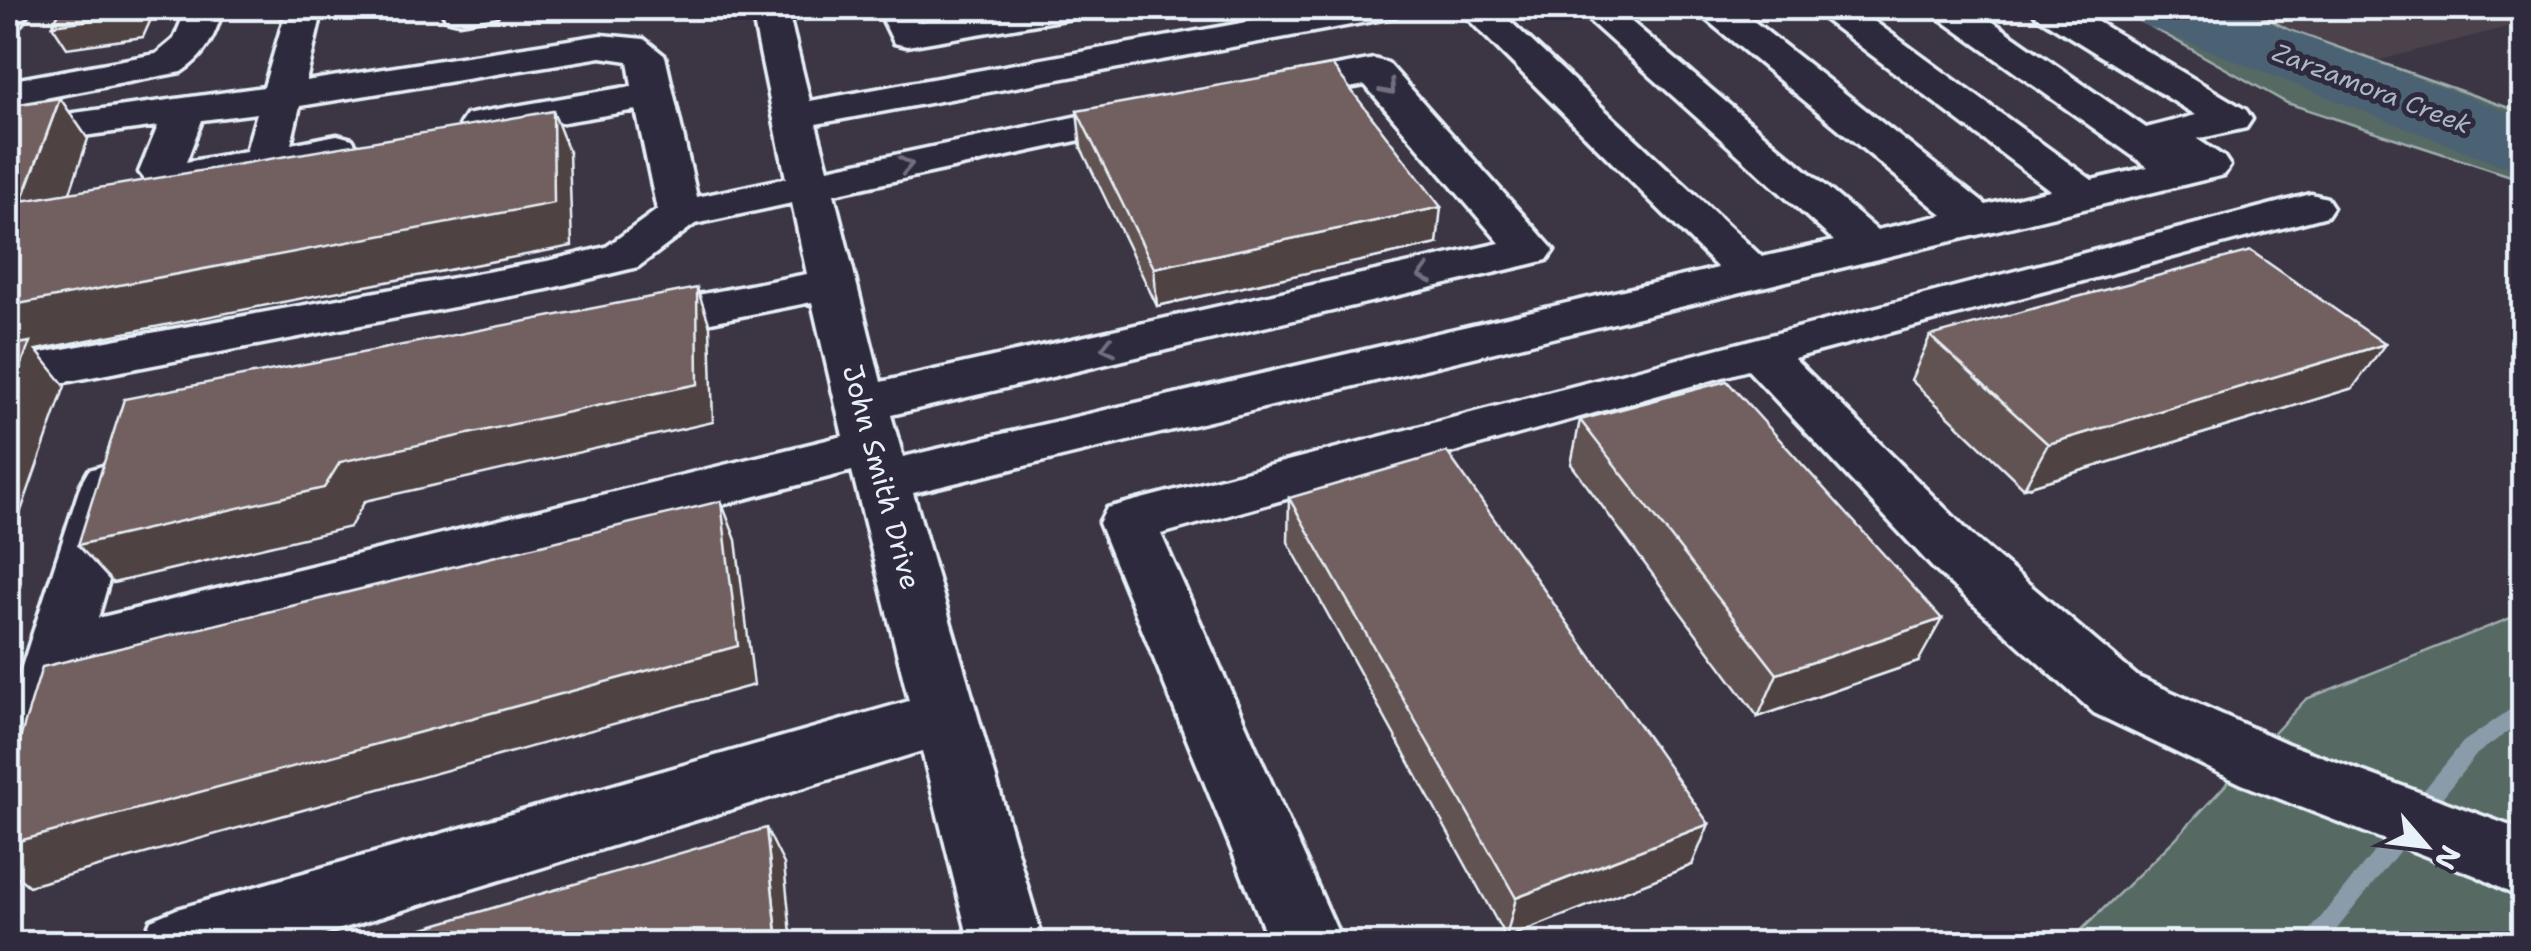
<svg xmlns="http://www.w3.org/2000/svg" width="2531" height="951" viewBox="0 0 2531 951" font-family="'Shantell Sans',sans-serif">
	<rect width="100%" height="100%" fill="#3c3544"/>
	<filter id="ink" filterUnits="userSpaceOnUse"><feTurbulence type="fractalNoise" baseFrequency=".01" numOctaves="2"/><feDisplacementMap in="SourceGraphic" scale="20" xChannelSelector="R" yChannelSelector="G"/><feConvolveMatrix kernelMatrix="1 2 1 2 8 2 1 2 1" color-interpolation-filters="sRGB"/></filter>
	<g filter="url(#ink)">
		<!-- built -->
		<path fill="#4c424c" d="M2249 8H2523V23L2376 61 2289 30Z"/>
		<!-- green -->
		<path fill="#566963" stroke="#9fadae" stroke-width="2.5" d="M2118 8H2249L2289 30 2523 113V180L2287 103Z
			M2523 613V943L2067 944 2173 841 2306 699Z"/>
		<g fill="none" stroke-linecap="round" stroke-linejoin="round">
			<!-- stream -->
			<path fill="#8a9ba9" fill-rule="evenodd" d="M2524 700V720L2477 754 2325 944H2299L2463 742Z"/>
			<!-- river -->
			<path fill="#4b6275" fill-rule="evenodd" d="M2128 8H2229L2524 118V171L2495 163 2139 23Z"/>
			<!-- minor casing -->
			<g stroke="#e8f1f8" stroke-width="7">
				<path id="minor" d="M8 8H31L21 24 8 27Z
					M187 8H223C216 35 205 57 181 72L8 105V81L156 54 174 39Z
					M287 8H323L306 81 601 35 644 39 665 56 697 197 786 178 751 8H787L810 101 1325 8H1401L1396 16 1383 19 816 124 828 169 1154 100 1168 103 1174 112 1168 121 1154 124 834 194 881 382 1500 243 1365 85 1268 103 1254 99 1248 91 1254 83 1268 79 1374 59 1388 63 1554 250 1547 260 1531 264 891 415 903 457 1718 268 1457 8H1496L1762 257 1834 241 1575 8H1615L1877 230 1943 215 1702 16 1697 8H1737L1986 205 2050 190 1820 16 1815 8H1856L2092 180 2148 167 1936 16 1931 8H1973L2146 128 2196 115 2036 16 2031 8H2074L2246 110 2252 119 2246 128 2197 139 2224 157 2230 166 2224 175 913 493 1044 944H970L922 751 292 944H141L151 920 177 909 909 701 852 471 83 671 42 813 32 834 8 843V710L81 484 89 470 109 464 129 470 137 484 98 618 843 436 812 302 630 338 613 334 605 323 613 312 630 308 807 274 792 203 695 224 638 267 547 289 8 393V359L547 261 606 247 657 210 636 110 481 136 466 133 460 124 466 115 481 112 632 86 628 61 601 57 300 106 291 144 337 135 352 139 358 148 352 157 179 189 146 181 139 172 158 126 8 146V122L264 87ZM257 113 246 151 186 162 202 120Z
					M441 8H501L496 16 459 22 446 19Z
					M877 8H913L920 22 1003 8H1084L1079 16 1066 19 907 46 894 43Z
					M2311 194 2327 198 2333 207 2327 216 1794 358 1976 539 2138 677 2288 744 2524 831V900L2477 876 2242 784 2094 713 1934 569 1748 370 1161 534 1343 944H1270L1099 523 1107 508Z"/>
			</g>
			<!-- minor -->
			<use href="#minor" fill="#2f2a3d" fill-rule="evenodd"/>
		</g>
		<!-- wall -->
		<path fill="#625252" stroke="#e8f1f8" stroke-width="2.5" d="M1077 111 1437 244 1157 306 1081 148Z
			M1930 336 2353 388 2024 488 1911 380Z
			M1580 420 1918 662 1758 717 1571 464Z
			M1289 498 1692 865 1506 938 1288 542Z"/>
		<!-- shaded-wall -->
		<path fill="#504242" stroke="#e8f1f8" stroke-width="2.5" d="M133 8H156L143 37 67 48 52 25Z
			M60 98 88 139 53 243 22 201Z
			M553 111 569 152 572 246 36 350 65 386 8 548V306Z
			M1441 207 1437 244 1157 306 1154 268Z
			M697 288 710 326 713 422 365 501 350 527 113 583 78 545 340 462Z
			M2385 344 2353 388 2024 488 2048 444Z
			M721 501 736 540 754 685 29 886 8 869V844Z
			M1942 619 1918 662 1758 717 1777 674Z
			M1709 824 1692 865 1506 938 1516 898Z
			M766 828 784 864 792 944H778Z"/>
		<!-- building -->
		<path fill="#725f5f" stroke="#e8f1f8" stroke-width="2.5" d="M62 8H133L129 15 52 25Z
			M1332 65 1441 207 1154 268 1077 111Z
			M60 98 22 201 553 111 554 203 8 306V106Z
			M2251 251 2385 344 2048 444 1930 336Z
			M697 288 698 384 340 462 324 488 78 545 124 399Z
			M30 342 8 400V346Z
			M1727 381 1942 619 1777 674 1580 420Z
			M1447 452 1709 824 1516 898 1289 498Z
			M721 501 738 646 8 844V778L42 667Z
			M766 828 778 944H369Z"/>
		<!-- one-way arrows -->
		<defs><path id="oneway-chevron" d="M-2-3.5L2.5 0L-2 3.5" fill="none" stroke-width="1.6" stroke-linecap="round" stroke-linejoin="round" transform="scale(2.5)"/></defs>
		<g stroke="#70707e">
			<use href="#oneway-chevron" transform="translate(1389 88) rotate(49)"/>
			<use href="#oneway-chevron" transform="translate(906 165) rotate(-12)"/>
			<use href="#oneway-chevron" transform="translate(1425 275) rotate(167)"/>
			<use href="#oneway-chevron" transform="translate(1108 347) rotate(167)"/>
		</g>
	</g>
	<g text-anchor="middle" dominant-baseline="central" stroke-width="10" stroke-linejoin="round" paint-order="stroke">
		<!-- far-water labels -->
		<g font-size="25" font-style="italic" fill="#a9b8c4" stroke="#2f2a3d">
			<text transform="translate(2372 88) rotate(21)">Zarzamora Creek</text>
		</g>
		<!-- street labels -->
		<g font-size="28" fill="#e8f1f8" stroke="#2f2a3d">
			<text transform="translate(882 477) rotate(75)">John Smith Drive</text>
		</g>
	</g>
	<!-- margin -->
	<rect width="2531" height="951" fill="none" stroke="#2f2a3d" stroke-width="40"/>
	<rect x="20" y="20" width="2491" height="911" fill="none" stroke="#e8f1f8" stroke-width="4" filter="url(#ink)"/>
	<!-- north arrow -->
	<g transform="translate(2426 846) rotate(118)" stroke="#2f2a3d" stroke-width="8" paint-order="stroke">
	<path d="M0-8L18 38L0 25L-18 38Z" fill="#e8f1f8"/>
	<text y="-15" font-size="28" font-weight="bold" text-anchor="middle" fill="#e8f1f8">N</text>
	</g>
</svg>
